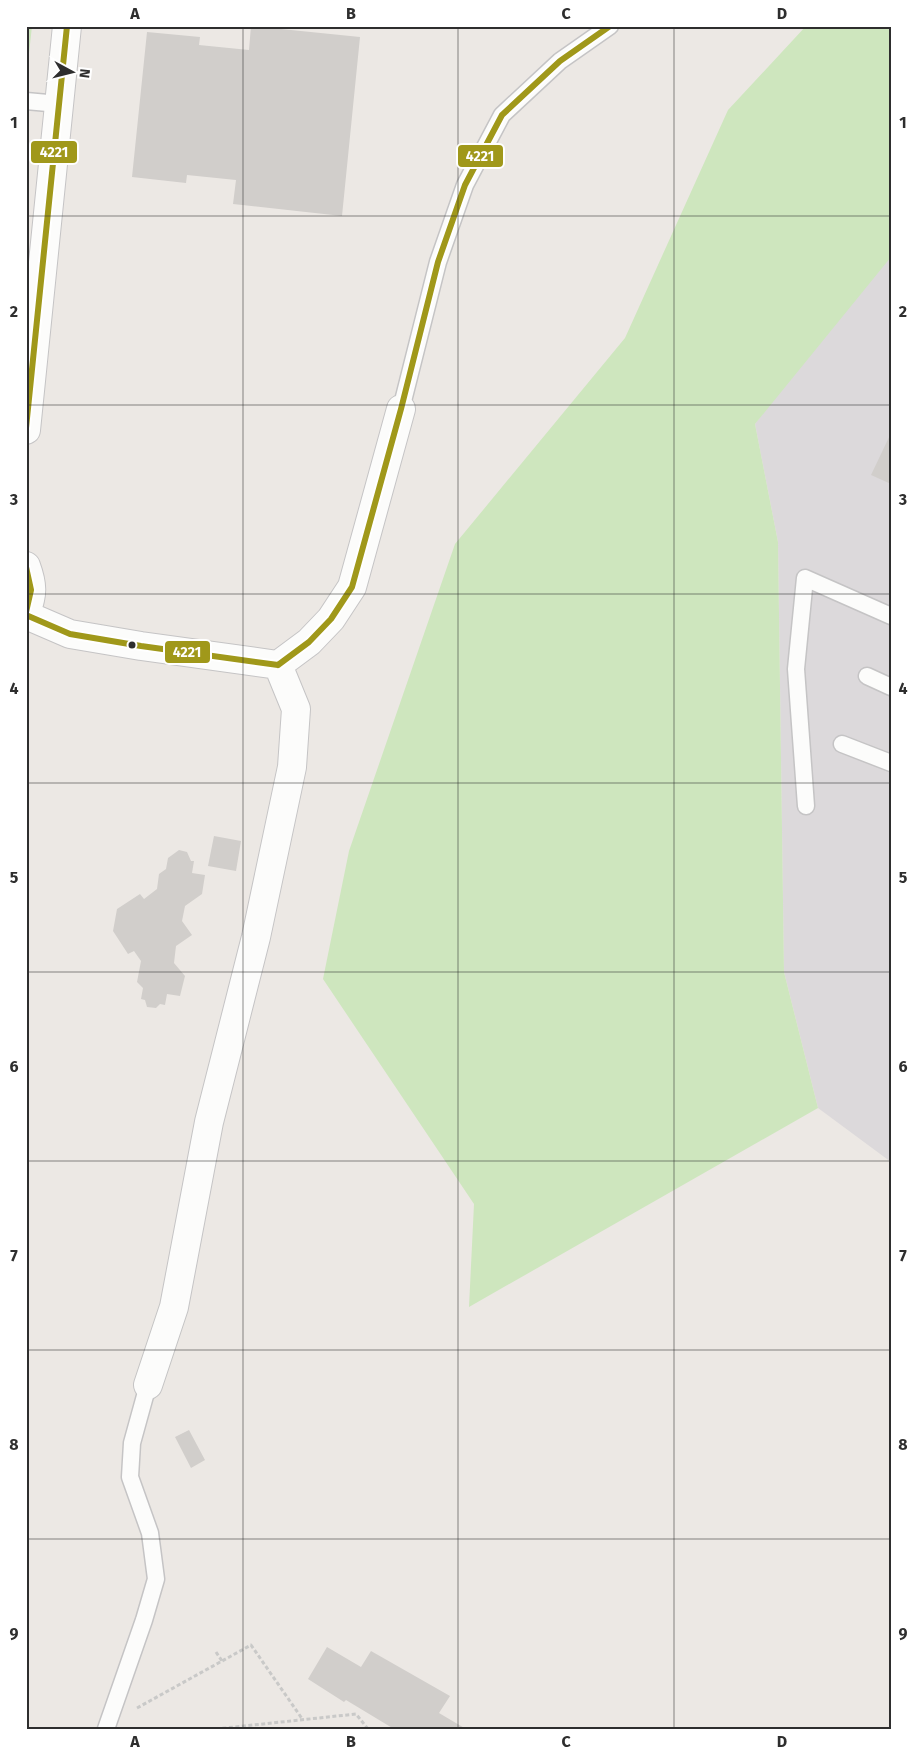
<svg xmlns="http://www.w3.org/2000/svg" width="917" height="1755" viewBox="0 0 917 1755" font-family="'Fira Sans',sans-serif">
	<rect width="100%" height="100%" fill="#ece8e4"/>
	<!-- industrial -->
	<path fill="#dcd9db" d="M891 243V1162L818 1108 784 972 778 542 755 424Z"/>
	<!-- green -->
	<path fill="#cee6be" d="M26 26H32L26 81Z
		M806 26H878L891 30V257L755 424 778 542 784 972 818 1108 469 1307 474 1204 323 979 349 851 455 544 625 338 728 110Z"/>
	<!-- building -->
	<path fill="#d1cecb" d="M251 26 360 37 342 216 233 204 236 180 187 175 186 183 132 177 147 32 200 37 199 45 249 50Z
		M891 433V484L871 475Z
		M214 836 241 841 236 871 208 866Z
		M179 850 187 852 191 861H194L192 873 205 875 202 894 185 906 182 921 192 935 176 946 174 963 185 976 180 996 167 994 165 1005 160 1004 156 1008 147 1007 145 1000 141 999 143 988 137 982 141 961 134 951 128 954 113 931 117 909 140 894 144 899 157 889 159 874 166 869 168 858Z
		M189 1430 205 1460 191 1468 175 1437Z
		M327 1647 361 1667 371 1651 450 1696 439 1713 466 1729H394L346 1700 344 1702 308 1679Z"/>
	<g fill="none" stroke-linecap="round" stroke-linejoin="round">
		<!-- service casing -->
		<g stroke="#c5c4c5" stroke-width="19">
			<path id="service" d="M26 101 59 104
				M401 409 438 262 465 185 502 115 560 61 610 26
				M867 676 891 687
				M842 744 891 763
				M806 806 796 669 805 578 891 616
				M106 1729 144 1620 156 1579 150 1533 130 1477 132 1443 148 1385"/>
		</g>
		<!-- minor casing -->
		<g stroke="#c5c4c5" stroke-width="30">
			<path id="minor" d="M26 430 67 26
				M26 566C33 585 33 594 26 613
				M26 615 70 634 141 646 278 665
				M278 665 309 642 331 619 352 587 401 409
				M148 1385 174 1307 209 1122 256 937 292 767 296 709 278 665"/>
		</g>
		<!-- path -->
		<path stroke="#c9c9c8" stroke-width="3" stroke-dasharray="4 2.5" stroke-linecap="butt" d="M216 1652 222 1661
			M137 1708 251 1645 303 1720
			M216 1729 356 1714 368 1729"/>
		<!-- service -->
		<use href="#service" stroke="#fcfcfb" stroke-width="16"/>
		<!-- minor -->
		<use href="#minor" stroke="#fcfcfb" stroke-width="28"/>
		<!-- bus-1 casing -->
		<g stroke="#fff" stroke-width="10">
			<path id="bus-1" d="M26 428 67 26
				M26 567 31 590 26 612
				M26 615 70 634 141 646 278 665
				M278 665 309 642 331 619 352 587 401 409 438 262 465 185 502 115 560 61 610 26"/>
		</g>
		<!-- bus-1 -->
		<use href="#bus-1" stroke="#a0981a" stroke-width="6"/>
	</g>
	<!-- grid -->
	<path fill="none" stroke="#2e2e2e" stroke-width="1" stroke-opacity="0.55" d="M243 26V1729M458 26V1729M674 26V1729M26 216H891M26 405H891M26 594H891M26 783H891M26 972H891M26 1161H891M26 1350H891M26 1539H891"/>
	<!-- markers -->
	<circle fill="#2e2e2e" stroke="#fff" stroke-width="2" cx="132" cy="645" r="4.5"/>
	<g stroke="#fff" stroke-width="2">
		<rect x="30" y="140" width="48" height="24" rx="5" fill="#a0981a"/>
		<rect x="457" y="144" width="47" height="24" rx="5" fill="#a0981a"/>
		<rect x="164" y="640" width="47" height="24" rx="5" fill="#a0981a"/>
	</g>
	<g font-size="14" text-anchor="middle" font-weight="bold" fill="#fff">
		<text x="54" y="157">4221</text>
		<text x="480" y="161">4221</text>
		<text x="187" y="657">4221</text>
	</g>
	<!-- border -->
	<rect width="917" height="1755" fill="none" stroke="#ffffff" stroke-width="55"/>
	<!-- north arrow -->
	<g transform="translate(72 72) rotate(97)" stroke="#ffffff" stroke-width="4" paint-order="stroke">
	<path d="M0-4L9 19L0 12L-9 19Z" fill="#2e2e2e"/>
	<text y="-8" font-size="14" font-weight="bold" text-anchor="middle" fill="#2e2e2e">N</text>
	</g>
	<rect x="28" y="28" width="862" height="1700" fill="none" stroke="#2e2e2e" stroke-width="2"/>
	<g font-size="16" text-anchor="middle" font-weight="bold" fill="#2e2e2e">
		<text x="135" y="19">A</text>
		<text x="351" y="19">B</text>
		<text x="566" y="19">C</text>
		<text x="782" y="19">D</text>
		<text x="14" y="128">1</text>
		<text x="903" y="128">1</text>
		<text x="14" y="317">2</text>
		<text x="903" y="317">2</text>
		<text x="14" y="505">3</text>
		<text x="903" y="505">3</text>
		<text x="14" y="694">4</text>
		<text x="903" y="694">4</text>
		<text x="14" y="883">5</text>
		<text x="903" y="883">5</text>
		<text x="14" y="1072">6</text>
		<text x="903" y="1072">6</text>
		<text x="14" y="1261">7</text>
		<text x="903" y="1261">7</text>
		<text x="14" y="1450">8</text>
		<text x="903" y="1450">8</text>
		<text x="14" y="1639">9</text>
		<text x="903" y="1639">9</text>
		<text x="135" y="1747">A</text>
		<text x="351" y="1747">B</text>
		<text x="566" y="1747">C</text>
		<text x="782" y="1747">D</text>
	</g>
</svg>
